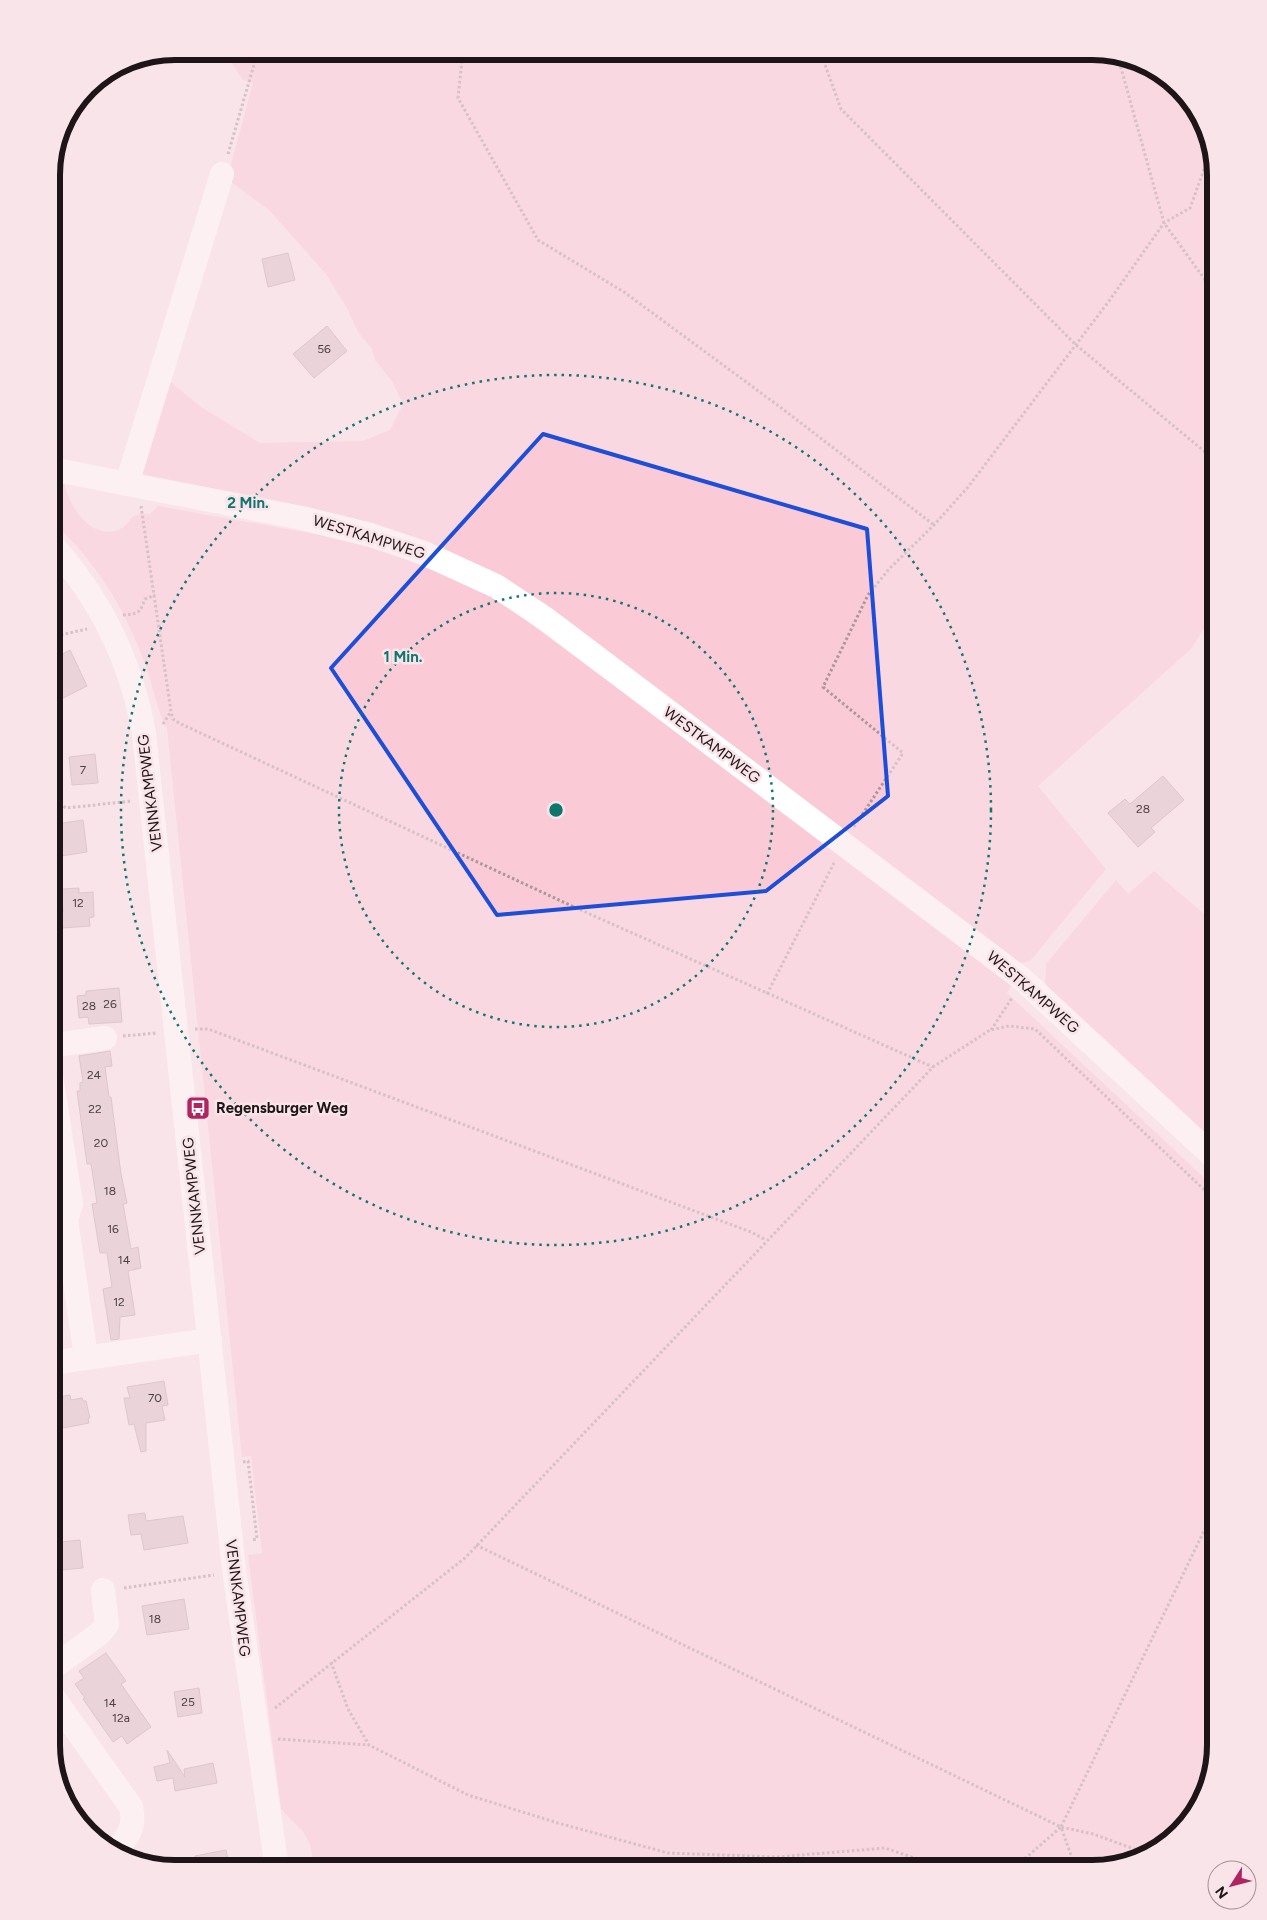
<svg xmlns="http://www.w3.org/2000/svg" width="1267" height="1920" viewBox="0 0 1267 1920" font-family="Figtree,sans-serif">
	<rect width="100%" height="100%" fill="#f9e4e9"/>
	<!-- green -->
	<path fill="#facad7" d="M224 51 1100 52 1161 72 1199 113 1216 175V610L1191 649 1038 786 1106 869 1030 961 1015 964 501 577 144 478 138 469 167 379 201 407 260 443 363 441 390 430 403 404 392 381 375 360 372 349 358 332 347 308 326 274 269 210 227 179 253 83 243 80Z
		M51 479 64 482C68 505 90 540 118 530 134 524 125 512 150 514L158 506 366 543 492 595 1013 982 1007 993 1216 1189V1746L1199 1807 1154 1852 1093 1869H314C312 1859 312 1846 307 1838 301 1826 288 1819 281 1808L248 1555 262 1553 251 1456 242 1457 167 728C158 715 152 681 145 664 126 610 94 558 51 521Z
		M1154 871 1216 924V1148L1045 990 1046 964 1116 880 1128 894Z"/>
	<!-- building -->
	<path fill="#d7c2c8" stroke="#baa5ab" d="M288 253 295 280 268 287 262 259Z
		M327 326 347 351 314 378 293 354Z
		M70 650 87 686 63 698 51 675V660Z
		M95 754 98 783 72 785 69 757Z
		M1163 776 1184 800 1151 828 1155 832 1138 847 1108 813 1125 799 1130 804Z
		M83 820 87 852 61 856 56 824Z
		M79 888V893L93 892 94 917 89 918 90 926 62 928V913H63L62 889Z
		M119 988 122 1022 89 1024 88 1017 79 1018 77 996 86 995V991Z
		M110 1051 112 1066 105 1067 109 1097H111L121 1174 127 1203 123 1204 131 1249 138 1247 141 1268 128 1271 135 1315 120 1317 119 1339 111 1340 103 1289 112 1287 107 1253H100L92 1204 97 1203 91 1164H87L77 1091H80V1083L83 1082 79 1056Z
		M164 1381 168 1405 162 1406 165 1420 146 1423V1451L141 1452 134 1424 129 1425 124 1398H130L127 1387Z
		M70 1395 71 1400 82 1398 83 1401H86L90 1418H88L89 1423 53 1430 51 1421V1398Z
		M145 1513 146 1521 183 1516 188 1543 144 1550 141 1534 131 1535 128 1515Z
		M80 1540 83 1568 51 1571V1543Z
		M184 1599 189 1629 147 1635 142 1606Z
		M106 1653 126 1681 121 1684 151 1727 127 1744 122 1736 113 1742 83 1699 85 1698 75 1684 84 1678 79 1671Z
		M199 1688 202 1713 178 1717 174 1692Z
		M167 1750 185 1777 184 1769 213 1763 217 1783 175 1791 173 1778 157 1781 154 1767 170 1763Z
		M226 1850 230 1869H197L195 1856Z"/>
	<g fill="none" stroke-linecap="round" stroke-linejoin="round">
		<!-- path -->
		<path stroke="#a8989b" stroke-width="3" stroke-dasharray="2.5 2.5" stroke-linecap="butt" d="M463 51 458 98 538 240 624 292 780 407 934 525
			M820 51 841 109 1076 345 1216 461
			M1118 57 1164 223 1216 295
			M228 154 258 51
			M141 506 171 712 173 719 179 723 574 907 933 1067
			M123 615C139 613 139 615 145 599L155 595
			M51 637 87 629
			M163 724 170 713
			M51 798 66 808 132 801
			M854 827 903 753 823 687 868 595 889 569 934 525 968 487 1109 301 1164 223 1190 208 1210 153
			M767 994 834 863
			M195 1029H208L751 1232 766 1240
			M991 1030 1012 998
			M123 1036 157 1033
			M243 1462 248 1461 257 1539 252 1540
			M476 1545 1061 1827 1093 1834 1148 1854
			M124 1588 214 1575
			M331 1662 348 1709 369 1745 468 1795 558 1823 668 1853 777 1857 885 1848 947 1869
			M275 1708 465 1558 933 1067 990 1030 1009 1026 1035 1029 1216 1201
			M278 1739 369 1745
			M1021 1862 1061 1827
			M957 1869 1021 1862 1035 1869
			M1076 1869 1061 1827 1216 1506"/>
		<!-- minor -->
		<path stroke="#fff" stroke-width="24" d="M51 469 302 518 371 535 424 553 496 586 546 619 1022 979 1216 1159
			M127 484 222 174
			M51 544C100 597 132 663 144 734L234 1569 277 1869
			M51 1048 55 1045 105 1038
			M66 1220 86 1357
			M51 1223 66 1220 71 1204 51 1075
			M51 1363 210 1340
			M51 1669 99 1634 107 1625 103 1590
			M51 1694 131 1807C136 1826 128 1838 115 1851"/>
	</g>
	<!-- marked area -->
	<path d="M0 0H1267V1920H0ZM543 434 867 529 888 796 766 891 497 915 331 668Z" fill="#f9e4e9" fill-opacity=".55" fill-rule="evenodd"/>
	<path fill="none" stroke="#1d4ed8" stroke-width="4" stroke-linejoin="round" d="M543 434 867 529 888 796 766 891 497 915 331 668Z"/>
	<!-- distance rings -->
	<g fill="none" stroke="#0f766e" stroke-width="2.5" stroke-dasharray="2.5 5">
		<circle cx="556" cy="810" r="217"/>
		<circle cx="556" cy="810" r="435"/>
	</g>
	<!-- icons -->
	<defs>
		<g id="bus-square" transform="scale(1.25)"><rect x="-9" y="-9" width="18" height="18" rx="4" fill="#b02461" stroke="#f9e4e9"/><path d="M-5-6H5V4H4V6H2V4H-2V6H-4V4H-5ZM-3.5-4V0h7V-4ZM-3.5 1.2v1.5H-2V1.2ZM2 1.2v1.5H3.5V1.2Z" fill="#fff"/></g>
	</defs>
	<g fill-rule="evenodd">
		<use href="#bus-square" x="198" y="1108"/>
	</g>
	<g text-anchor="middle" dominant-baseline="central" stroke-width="5" stroke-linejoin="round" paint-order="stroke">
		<!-- number labels -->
		<g font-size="12" fill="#4c4043">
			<text x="324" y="349">56</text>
			<text x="83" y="770">7</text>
			<text x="1143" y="809">28</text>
			<text x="78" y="903">12</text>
			<text x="110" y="1004">26</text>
			<text x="89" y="1006">28</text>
			<text x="94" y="1075">24</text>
			<text x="95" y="1109">22</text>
			<text x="101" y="1143">20</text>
			<text x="110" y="1191">18</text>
			<text x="113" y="1229">16</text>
			<text x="124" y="1260">14</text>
			<text x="119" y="1302">12</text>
			<text x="155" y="1398">70</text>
			<text x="155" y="1619">18</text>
			<text x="188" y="1702">25</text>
			<text x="110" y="1703">14</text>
			<text x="121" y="1718">12a</text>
		</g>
		<!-- street labels -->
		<g font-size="15" fill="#1d1517" stroke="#f9e4e9">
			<text transform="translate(369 537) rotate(17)">WESTKAMPWEG</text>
			<text transform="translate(712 745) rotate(37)">WESTKAMPWEG</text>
			<text transform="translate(150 793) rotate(-97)">VENNKAMPWEG</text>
			<text transform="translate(1033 992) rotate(41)">WESTKAMPWEG</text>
			<text transform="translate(194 1196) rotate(-96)">VENNKAMPWEG</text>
			<text transform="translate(238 1598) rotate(83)">VENNKAMPWEG</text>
		</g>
		<!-- poi labels -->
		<g font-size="15" font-weight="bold" fill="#1d1517" stroke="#f9e4e9" text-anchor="start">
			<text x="216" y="1108">Regensburger Weg</text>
		</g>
	</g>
	<!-- crop -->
	<path d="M0 0H1267V1920H0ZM175 60H1092A115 115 0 0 1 1207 175V1745A115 115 0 0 1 1092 1860H175A115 115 0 0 1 60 1745V175A115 115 0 0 1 175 60Z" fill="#f9e4e9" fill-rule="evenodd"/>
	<path fill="none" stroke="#1d1517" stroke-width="6" d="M175 60H1092A115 115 0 0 1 1207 175V1745A115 115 0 0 1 1092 1860H175A115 115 0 0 1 60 1745V175A115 115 0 0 1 175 60Z"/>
	<circle cx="556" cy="810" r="8" fill="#0f766e" stroke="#f9e4e9" stroke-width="2.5"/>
	<g font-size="15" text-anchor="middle" font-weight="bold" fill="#0f766e" stroke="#f9e4e9" stroke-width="5" stroke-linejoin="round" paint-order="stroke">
		<text x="248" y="508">2 Min.</text>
		<text x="403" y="662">1 Min.</text>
	</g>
	<!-- north arrow -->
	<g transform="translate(1232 1885) rotate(234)"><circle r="24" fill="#f9e4e9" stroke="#a19195"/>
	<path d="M0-4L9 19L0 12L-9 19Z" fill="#b02461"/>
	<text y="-8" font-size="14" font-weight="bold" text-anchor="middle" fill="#1d1517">N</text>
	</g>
</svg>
